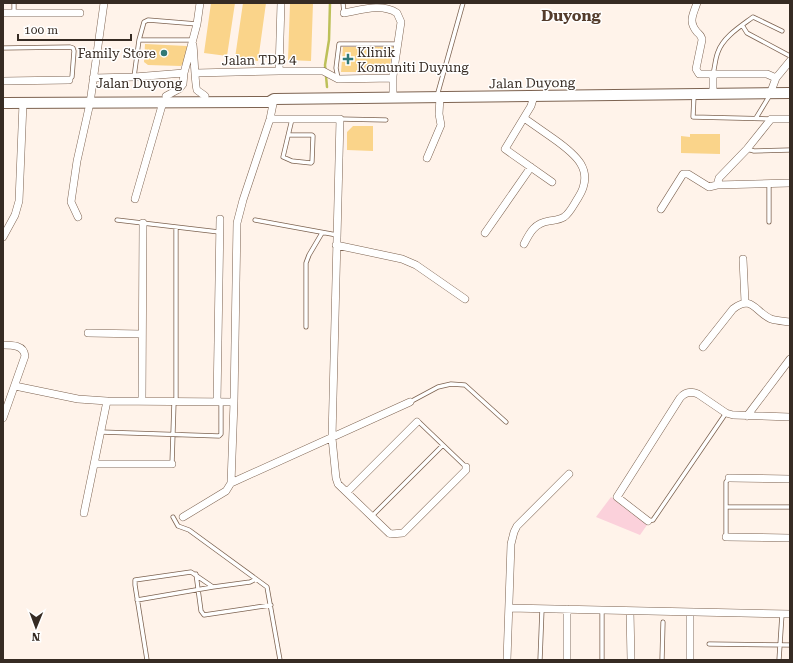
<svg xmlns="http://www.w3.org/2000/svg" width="793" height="663" viewBox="0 0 793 663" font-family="'Roboto Serif',serif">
	<rect width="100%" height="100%" fill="#fff3ea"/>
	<!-- park -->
	<path fill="#fbd1db" d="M611 497 647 525 640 535 596 517Z"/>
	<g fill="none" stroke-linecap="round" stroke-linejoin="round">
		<!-- stream -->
		<path stroke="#bdc059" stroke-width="2.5" d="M327 87 325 65 329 40 330 3"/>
	</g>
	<!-- building -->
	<path fill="#fad48a" d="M211 3H235L227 56 204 53Z
		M243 3H266L258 61 235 58Z
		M290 3H313L311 61 288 60Z
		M145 44 187 46V58L181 66 148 65 144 62Z
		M343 47H393L390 65 383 72H341Z
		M353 126H373V151L347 150V132Z
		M690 134H720V154L681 153V136L690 137Z"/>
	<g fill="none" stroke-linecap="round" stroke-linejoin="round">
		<!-- service casing -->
		<g stroke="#7d6351" stroke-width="5">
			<path id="service" d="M343 3 344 13
				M14 13V3
				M742 25 747 33 790 56
				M139 40H193
				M3 48 70 47 73 48 74 51 72 77 69 80
				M713 74C715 67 715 59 718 52 723 37 741 26 753 17L782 31
				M134 77 139 40 144 22 148 20 197 24
				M338 78 336 68 339 44H398
				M437 96 463 3
				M694 96 693 117 770 119
				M756 118 770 95
				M340 119 386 120
				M289 135H312L313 136 312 162 311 163 292 161 283 157 292 119
				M747 149 754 151 790 150
				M769 184V222
				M117 220 219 232
				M255 220 337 235
				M306 327V263L309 255 322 233
				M176 402V227
				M410 402 438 387 451 384 465 385 506 422
				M417 422H419L466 467
				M101 432 219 436 221 434V402
				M172 464 174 402
				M726 507H790
				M372 516 443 445
				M173 517 178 526 189 530 267 587 280 660
				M648 521 653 520 726 413
				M726 537V482L729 478
				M196 574 201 611 204 615 271 605
				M137 600 213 587
				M709 644 790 645
				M147 660 135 585V580L191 572 213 587 250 582 256 579
				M540 660 542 609
				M602 660V610
				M662 660 663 622
				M779 660 782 614"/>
		</g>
		<!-- minor casing -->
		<g stroke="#7d6351" stroke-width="8">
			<path id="minor" d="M697 3C693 15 688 21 697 32 700 35 702 36 702 40L696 69 699 74H713
				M3 13H80
				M344 13C361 10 382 3 397 13L401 22 393 76V98
				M193 45C194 51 195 87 197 90 199 92 203 94 205 96
				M279 71 281 3
				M196 73 279 71H323L338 79 393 78
				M93 78 134 77 184 73
				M3 81 69 80
				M713 94V74H767L776 78
				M770 94 776 78 790 61
				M166 96 179 89 183 84 184 73 197 24 200 3
				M534 96 531 106 505 149 552 182
				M524 118C534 125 544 132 554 139 575 154 596 170 578 198 574 204 570 213 564 217 559 220 555 220 549 221 535 223 530 232 524 244
				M270 119H340L332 438 336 478 338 484 389 533 391 534 403 533 466 470V467
				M427 158 441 125 439 114 440 97
				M717 185 719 178 747 149 771 119H790
				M135 199 163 102
				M661 209 683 174H688L709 187 717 185 790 183
				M78 217 71 202 77 161 90 103 104 3
				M485 233 531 167
				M3 237 15 215 19 201 23 103
				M336 245 402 259 416 265 465 299
				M743 259 745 302
				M88 333 142 334
				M3 345C12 345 24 345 25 356L3 418
				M703 347 733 309C752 294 755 312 771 319 777 321 784 321 790 322
				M15 386 78 399 107 401 234 402
				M142 401 143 223
				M217 402 220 219
				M747 416 790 359
				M94 464H172
				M729 478 790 479
				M231 483 410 402
				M347 492 417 422
				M84 513 107 401
				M183 517 226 491 231 483 234 402 237 223 243 200 270 119 274 99
				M648 521 617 497 680 398C685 392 691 391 698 394L726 413 733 415 790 417
				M726 537 790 538
				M509 608 790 614
				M630 611 631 660
				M690 612V660
				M507 660 511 544 514 532 517 526 569 474
				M567 660V609"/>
		</g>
		<!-- secondary casing -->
		<g stroke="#7d6351" stroke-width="12">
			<path id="secondary" d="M3 103 269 102 274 99 790 93"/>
		</g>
		<!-- service -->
		<use href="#service" stroke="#fff" stroke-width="3.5"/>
		<!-- minor -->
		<use href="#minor" stroke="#fff" stroke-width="7"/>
		<!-- secondary -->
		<use href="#secondary" stroke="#fff" stroke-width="10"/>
	</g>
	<!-- markers -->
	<g fill="#307976" stroke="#fff" stroke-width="1.5">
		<circle cx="164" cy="53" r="4"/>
		<path d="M346 53h4v4h4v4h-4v4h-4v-4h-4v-4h4z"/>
	</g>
	<g text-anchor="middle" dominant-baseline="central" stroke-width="3" stroke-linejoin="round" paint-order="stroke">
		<!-- poi labels -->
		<g font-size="13" fill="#362b23" stroke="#fff" text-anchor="start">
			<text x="357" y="52">Klinik<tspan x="357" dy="15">Komuniti Duyung</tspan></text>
			<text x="156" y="53" text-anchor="end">Family Store</text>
		</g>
		<!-- street labels -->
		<g font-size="13" fill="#362b23" stroke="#fff">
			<text transform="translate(259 60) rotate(-1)">Jalan TDB 4</text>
			<text x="139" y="83">Jalan Duyong</text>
			<text transform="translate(532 83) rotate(-1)">Jalan Duyong</text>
		</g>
		<!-- quarter labels -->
		<g font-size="15" font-weight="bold" fill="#543c2c" stroke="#fff">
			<text x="571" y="16">Duyong</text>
		</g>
	</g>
	<!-- border -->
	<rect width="793" height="663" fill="none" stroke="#362b23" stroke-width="8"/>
	<!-- north arrow -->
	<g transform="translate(36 627) rotate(181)" stroke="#ffffff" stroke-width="3" paint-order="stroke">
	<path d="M0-3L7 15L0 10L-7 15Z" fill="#362b23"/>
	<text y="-6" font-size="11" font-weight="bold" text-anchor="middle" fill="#362b23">N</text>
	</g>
	<!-- scale -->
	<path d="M18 34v6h113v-6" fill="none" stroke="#362b23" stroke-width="2"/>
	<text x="24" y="34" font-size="12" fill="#362b23" stroke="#ffffff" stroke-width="3" paint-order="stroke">100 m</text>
</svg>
